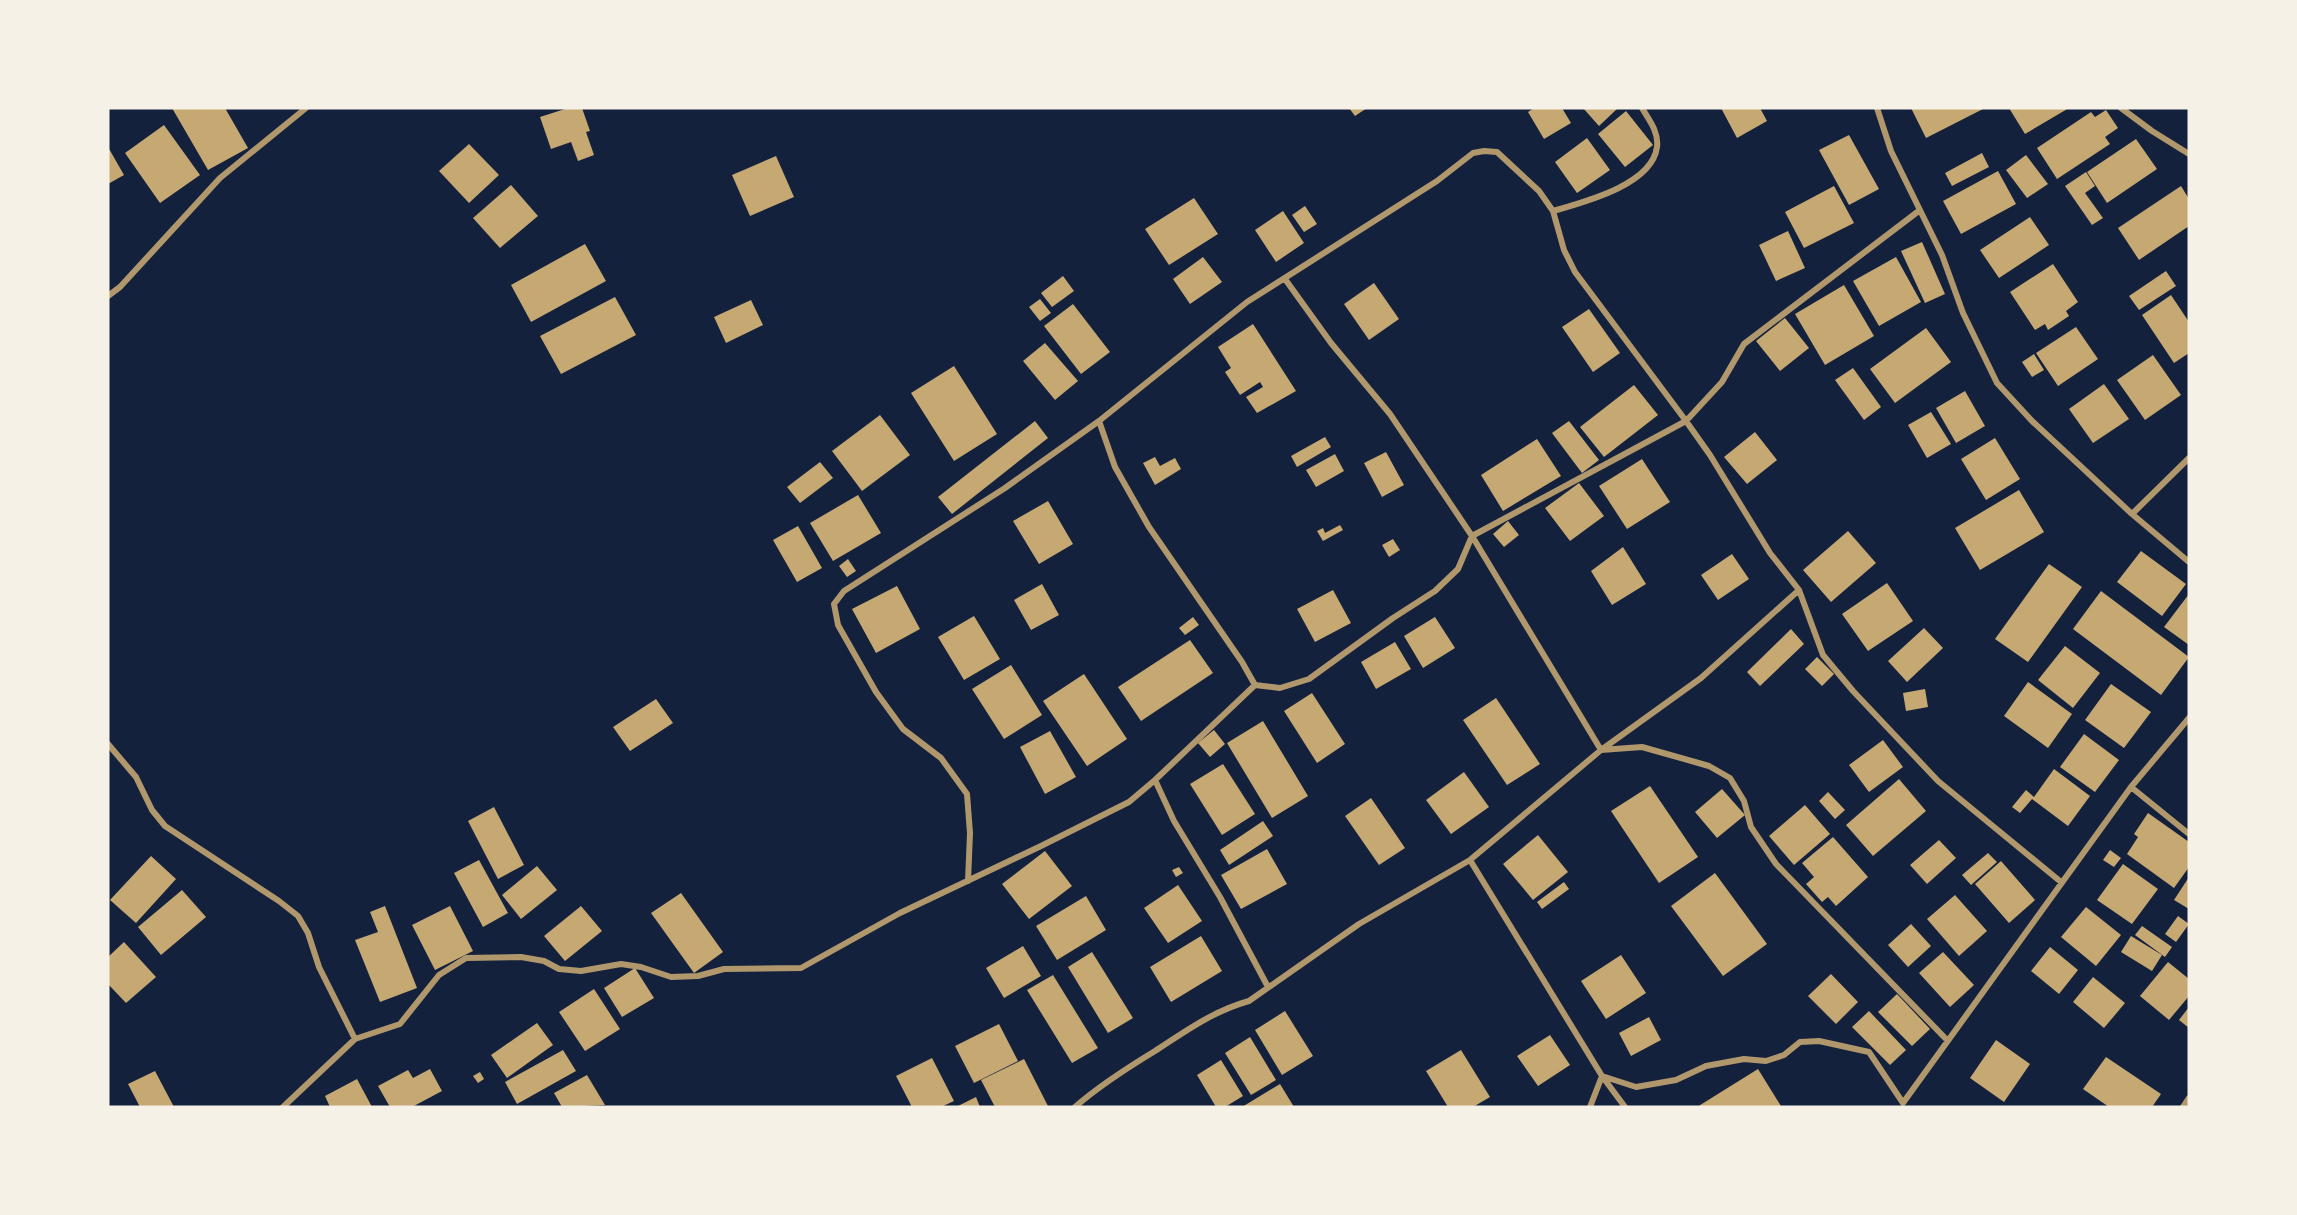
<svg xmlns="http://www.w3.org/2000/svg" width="2297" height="1215" viewBox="0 0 2297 1215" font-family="'Nunito Sans',sans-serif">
	<rect width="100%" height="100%" fill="#14213d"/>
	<!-- building -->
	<path fill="#c6a872" d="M172 108H225L248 148 208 170Z
		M568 108H582L590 131 586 132 594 155 578 161 571 142 551 149 540 117Z
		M1349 108H1367L1355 116Z
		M1534 108H1562L1571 123 1544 139 1528 112Z
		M1583 108H1618L1599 126Z
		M1721 108H1760L1767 121 1737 138Z
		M1911 108H1985L1926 138Z
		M2009 108H2069L2025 134Z
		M2106 110 2118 128 2105 137 2110 144 2057 179 2037 148 2091 112 2095 117Z
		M1626 111 1653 145 1625 167 1598 134Z
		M164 125 200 175 160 203 125 153Z
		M1849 135 1879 189 1849 205 1819 150Z
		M1587 138 1610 170 1577 193 1555 162Z
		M2136 139 2157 169 2107 203 2087 172Z
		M469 144 499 175 469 203 439 171Z
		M108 147 124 175 108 184Z
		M1982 153 1989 167 1952 186 1945 173Z
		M2026 155 2048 184 2027 198 2006 170Z
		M776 156 794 197 750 216 732 175Z
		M1998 171 2016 204 1961 234 1943 201Z
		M2086 172 2095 186 2085 193 2103 218 2092 225 2065 186Z
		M511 185 538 216 500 248 473 218Z
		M1834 186 1854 223 1804 248 1785 212Z
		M2181 186 2189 199V226L2139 260 2118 228Z
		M1194 198 1218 234 1169 265 1145 229Z
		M1305 206 1317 224 1304 232 1292 215Z
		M1283 211 1304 243 1276 262 1255 230Z
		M2030 217 2049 245 1999 278 1980 250Z
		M1788 231 1805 268 1776 281 1759 245Z
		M1922 242 1945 294 1925 303 1901 251Z
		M585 244 606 281 531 322 511 285Z
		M1203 257 1222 282 1190 304 1173 279Z
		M1896 257 1921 302 1879 326 1853 281Z
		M2053 264 2078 302 2066 311 2069 316 2048 330 2045 324 2035 330 2010 292Z
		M2166 271 2176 286 2139 310 2129 296Z
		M1063 276 1074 291 1052 307 1041 293Z
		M1374 283 1399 319 1369 340 1344 304Z
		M1844 285 1874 336 1825 365 1795 314Z
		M2171 295 2189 322V353L2174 363 2142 315Z
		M615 297 636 335 561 374 540 336Z
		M1040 299 1051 313 1040 321 1029 307Z
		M751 300 763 325 726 343 714 317Z
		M1073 304 1110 352 1081 374 1044 326Z
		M1589 309 1620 353 1593 372 1562 327Z
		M1785 318 1809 348 1780 371 1756 341Z
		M1253 324 1296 391 1257 413 1246 397 1263 387 1260 382 1240 395 1225 372 1231 368 1218 347Z
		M2076 327 2098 359 2058 386 2036 353Z
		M1926 328 1951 362 1895 403 1870 369Z
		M1045 343 1078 381 1055 400 1023 361Z
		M2034 354 2044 370 2032 377 2022 362Z
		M2153 355 2181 395 2145 420 2117 380Z
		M954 366 997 434 954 461 911 393Z
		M1853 368 1881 407 1864 420 1835 380Z
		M2104 384 2129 419 2093 443 2069 409Z
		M1634 385 1658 415 1604 457 1580 427Z
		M1965 391 1985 426 1956 443 1936 408Z
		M1931 412 1951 444 1927 458 1908 425Z
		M880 415 910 455 862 491 832 451Z
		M1035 421 1048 438 952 514 938 497Z
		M1569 421 1599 460 1582 473 1552 433Z
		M1755 432 1777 460 1747 484 1724 457Z
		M1325 437 1331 447 1297 467 1291 456Z
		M1995 438 2020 479 1986 500 1961 459Z
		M1537 439 1561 476 1503 511 1481 475Z
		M1386 452 1404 485 1382 497 1364 463Z
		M1335 454 1344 471 1316 487 1306 470Z
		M1155 457 1160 466 1175 458 1181 469 1155 485 1143 463Z
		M1642 459 1670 502 1627 529 1599 486Z
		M820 462 833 478 800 503 787 487Z
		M1579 483 1604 516 1570 541 1545 508Z
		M2019 490 2044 532 1980 570 1955 528Z
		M858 495 881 533 833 561 810 523Z
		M1048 501 1073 544 1039 564 1013 521Z
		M1508 521 1519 535 1504 547 1493 534Z
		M1340 525 1343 530 1323 541 1317 531 1323 528 1325 533Z
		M798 526 822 568 797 582 773 540Z
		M1848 531 1876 563 1831 602 1803 570Z
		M1393 539 1400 550 1389 557 1382 545Z
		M1623 547 1646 584 1612 605 1591 571Z
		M2141 551 2186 584 2162 616 2117 582Z
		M1732 554 1749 579 1718 600 1701 575Z
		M848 559 856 571 847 577 839 566Z
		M2049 564 2082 587 2028 662 1995 639Z
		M1887 583 1913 621 1868 651 1842 614Z
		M1042 584 1059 615 1031 630 1014 600Z
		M897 586 920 629 876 653 852 609Z
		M1333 590 1351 623 1315 642 1297 609Z
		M2101 591 2189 657 2161 695 2073 629Z
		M2189 594V645L2164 627Z
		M974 616 1000 659 964 680 938 637Z
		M1193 617 1199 625 1185 635 1179 628Z
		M1435 617 1455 648 1423 668 1404 636Z
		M1924 628 1943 648 1907 682 1888 661Z
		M1791 629 1804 644 1760 686 1747 672Z
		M1190 640 1213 673 1141 721 1118 687Z
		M1395 642 1411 669 1376 689 1361 662Z
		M2065 646 2100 673 2073 708 2038 680Z
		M1817 657 1834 674 1822 686 1805 669Z
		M1011 665 1042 715 1004 739 972 689Z
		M1084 674 1127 739 1087 766 1043 701Z
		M2028 682 2072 714 2048 748 2004 716Z
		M2111 684 2151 712 2124 748 2085 720Z
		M1925 689 1928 707 1906 711 1903 693Z
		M1312 693 1345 744 1317 763 1284 711Z
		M1496 698 1540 764 1507 785 1463 720Z
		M656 699 673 723 630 751 613 727Z
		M1263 721 1308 796 1272 818 1227 743Z
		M1214 730 1225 744 1210 757 1198 743Z
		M1050 731 1076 777 1045 794 1020 747Z
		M2084 734 2119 760 2095 792 2060 767Z
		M1883 740 1903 767 1869 792 1849 765Z
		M1223 764 1255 814 1222 835 1190 784Z
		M2054 769 2090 796 2068 826 2032 799 2020 813 2012 807 2026 790 2034 797Z
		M1464 772 1489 807 1451 834 1426 800Z
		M1899 779 1926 811 1873 856 1846 825Z
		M1650 786 1698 857 1659 883 1611 811Z
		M1722 789 1745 815 1717 838 1695 812Z
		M1828 792 1845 810 1835 819 1819 801Z
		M1371 798 1405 848 1379 865 1345 816Z
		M1805 805 1830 834 1794 865 1769 836Z
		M494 807 524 865 498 879 468 821Z
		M2148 813 2189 842V867L2174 888 2127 854 2138 837 2134 834Z
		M1263 821 1273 836 1229 865 1220 850Z
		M1538 835 1568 872 1533 900 1503 864Z
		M1833 837 1868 877 1836 906 1828 897 1822 902 1806 884 1814 877 1802 863Z
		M1939 840 1956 858 1927 884 1910 865Z
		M1267 849 1287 884 1241 909 1221 875Z
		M2110 850 2121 858 2114 867 2103 860Z
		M1045 851 1072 886 1029 919 1002 884Z
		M1988 853 1997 862 1971 885 1962 875Z
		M151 856 176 879 136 923 110 900Z
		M479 860 508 913 483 927 454 873Z
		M2001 861 2035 900 2009 923 1975 884Z
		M2123 864 2158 889 2132 924 2097 900Z
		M537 866 557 890 521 919 502 895Z
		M1179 867 1183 873 1176 877 1172 870Z
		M1715 873 1767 944 1723 976 1671 906Z
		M2189 877V909L2174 900Z
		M1564 882 1569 889 1542 909 1537 902Z
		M1178 885 1202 921 1168 943 1144 908Z
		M182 890 206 917 161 955 138 927Z
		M681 893 723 952 694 973 651 913Z
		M1955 895 1987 931 1959 956 1927 919Z
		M1086 896 1106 930 1057 960 1036 926Z
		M385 906 417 988 380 1002 355 940 378 932 370 912Z
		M450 906 473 951 435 970 412 925Z
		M581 906 602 931 565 961 544 936Z
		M2086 907 2121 935 2096 966 2061 937Z
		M2178 916 2189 924 2176 942 2165 934Z
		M1911 924 1931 946 1908 967 1888 945Z
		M2142 926 2172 947 2165 957 2135 935Z
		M1201 936 1222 971 1171 1002 1150 967Z
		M2131 936 2162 955 2152 971 2121 952Z
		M124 942 156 977 126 1003 108 984V957Z
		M1023 946 1041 976 1004 998 986 968Z
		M2050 947 2078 970 2059 994 2031 971Z
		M1092 952 1133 1018 1108 1033 1068 967Z
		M1943 952 1974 985 1950 1007 1919 973Z
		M1621 955 1646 993 1606 1019 1581 981Z
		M2168 962 2189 979V996L2169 1020 2140 996Z
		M635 968 654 998 622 1017 604 988Z
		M1831 974 1858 1002 1836 1024 1808 996Z
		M1053 975 1098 1048 1072 1063 1027 990Z
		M2093 977 2125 1003 2104 1028 2073 1002Z
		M594 989 620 1029 585 1051 559 1012Z
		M1897 994 1930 1029 1912 1046 1878 1012Z
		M2189 1007V1028L2179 1020Z
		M1285 1011 1313 1056 1282 1075 1255 1030Z
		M1869 1011 1906 1050 1890 1065 1852 1027Z
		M1649 1017 1661 1040 1631 1056 1619 1033Z
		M537 1023 553 1045 507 1078 491 1055Z
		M999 1024 1018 1061 974 1083 955 1046Z
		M1550 1035 1570 1065 1538 1086 1517 1056Z
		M1250 1037 1276 1080 1251 1095 1225 1053Z
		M1996 1040 2030 1064 2004 1102 1970 1078Z
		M563 1050 576 1071 517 1104 505 1082Z
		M1461 1050 1490 1097 1473 1107H1448L1426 1071Z
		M2106 1057 2161 1094 2152 1107H2109L2083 1089Z
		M932 1058 954 1101 941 1107H912L896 1076Z
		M1024 1059 1048 1106 995 1107 981 1080Z
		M1221 1060 1243 1096 1225 1107H1216L1197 1075Z
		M430 1069 442 1091 412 1107H390L378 1086 408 1070 413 1078Z
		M1758 1069 1781 1106 1697 1107Z
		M155 1071 174 1107H140L128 1084Z
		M480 1072 484 1079 478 1083 473 1076Z
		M587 1075 605 1105 562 1107 554 1093Z
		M357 1079 372 1107H330L325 1096Z
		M1280 1084 1294 1107H1242Z
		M976 1097 980 1107H956Z"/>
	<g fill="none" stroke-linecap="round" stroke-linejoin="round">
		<!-- minor -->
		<path stroke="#b1986c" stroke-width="6" d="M1877 108 1891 151 1942 255 1963 313 1997 383 2032 421 2132 514 2189 562
			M2121 108 2152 131 2189 154
			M1553 211C1584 202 1652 185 1657 147 1659 132 1649 120 1642 108
			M1285 279 1331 343 1390 414 1472 536 1601 750 1642 747 1709 766 1730 778 1744 801 1751 827 1776 864 1947 1040
			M108 296 120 287 220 178 306 108
			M2132 514 2189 458
			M1255 685 1280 688 1309 679 1393 618 1435 591 1458 569 1472 536 1686 421 1722 382 1744 344 1920 210
			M108 744 136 777 152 810 165 826 279 901 298 916 308 933 319 967 355 1039 400 1024 439 975 466 958 521 957 544 961 559 969 581 971 621 964 641 967 671 977 698 976 724 969 801 968 900 913 1041 846 1129 802 1155 780 1255 685 1242 662 1149 527 1115 467 1099 421
			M1155 780 1174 821 1220 897 1268 987
			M2131 787 2189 834
			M1470 860 1602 1076 1625 1107
			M968 881 970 833 967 794 941 758 903 729 876 692 838 625 834 604 844 591 1005 488 1099 421 1247 302 1437 181 1473 153 1484 151 1497 152 1539 191 1553 211 1564 250 1575 272 1686 421 1710 455 1770 553 1799 590 1823 655 1853 691 1938 781 2061 882
			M283 1107 355 1039
			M1075 1107C1100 1085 1127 1068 1155 1051 1186 1031 1213 1011 1249 1001L1359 924 1470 860 1601 750 1701 678 1799 590
			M1590 1107 1602 1076 1636 1087 1676 1080 1706 1066 1744 1059 1766 1061 1784 1055 1800 1042 1819 1041 1869 1052 1903 1103 2131 787 2189 718
			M2183 1107 2189 1098"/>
	</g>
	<!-- border -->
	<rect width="2297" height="1215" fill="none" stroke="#f6f1e7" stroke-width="219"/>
</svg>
